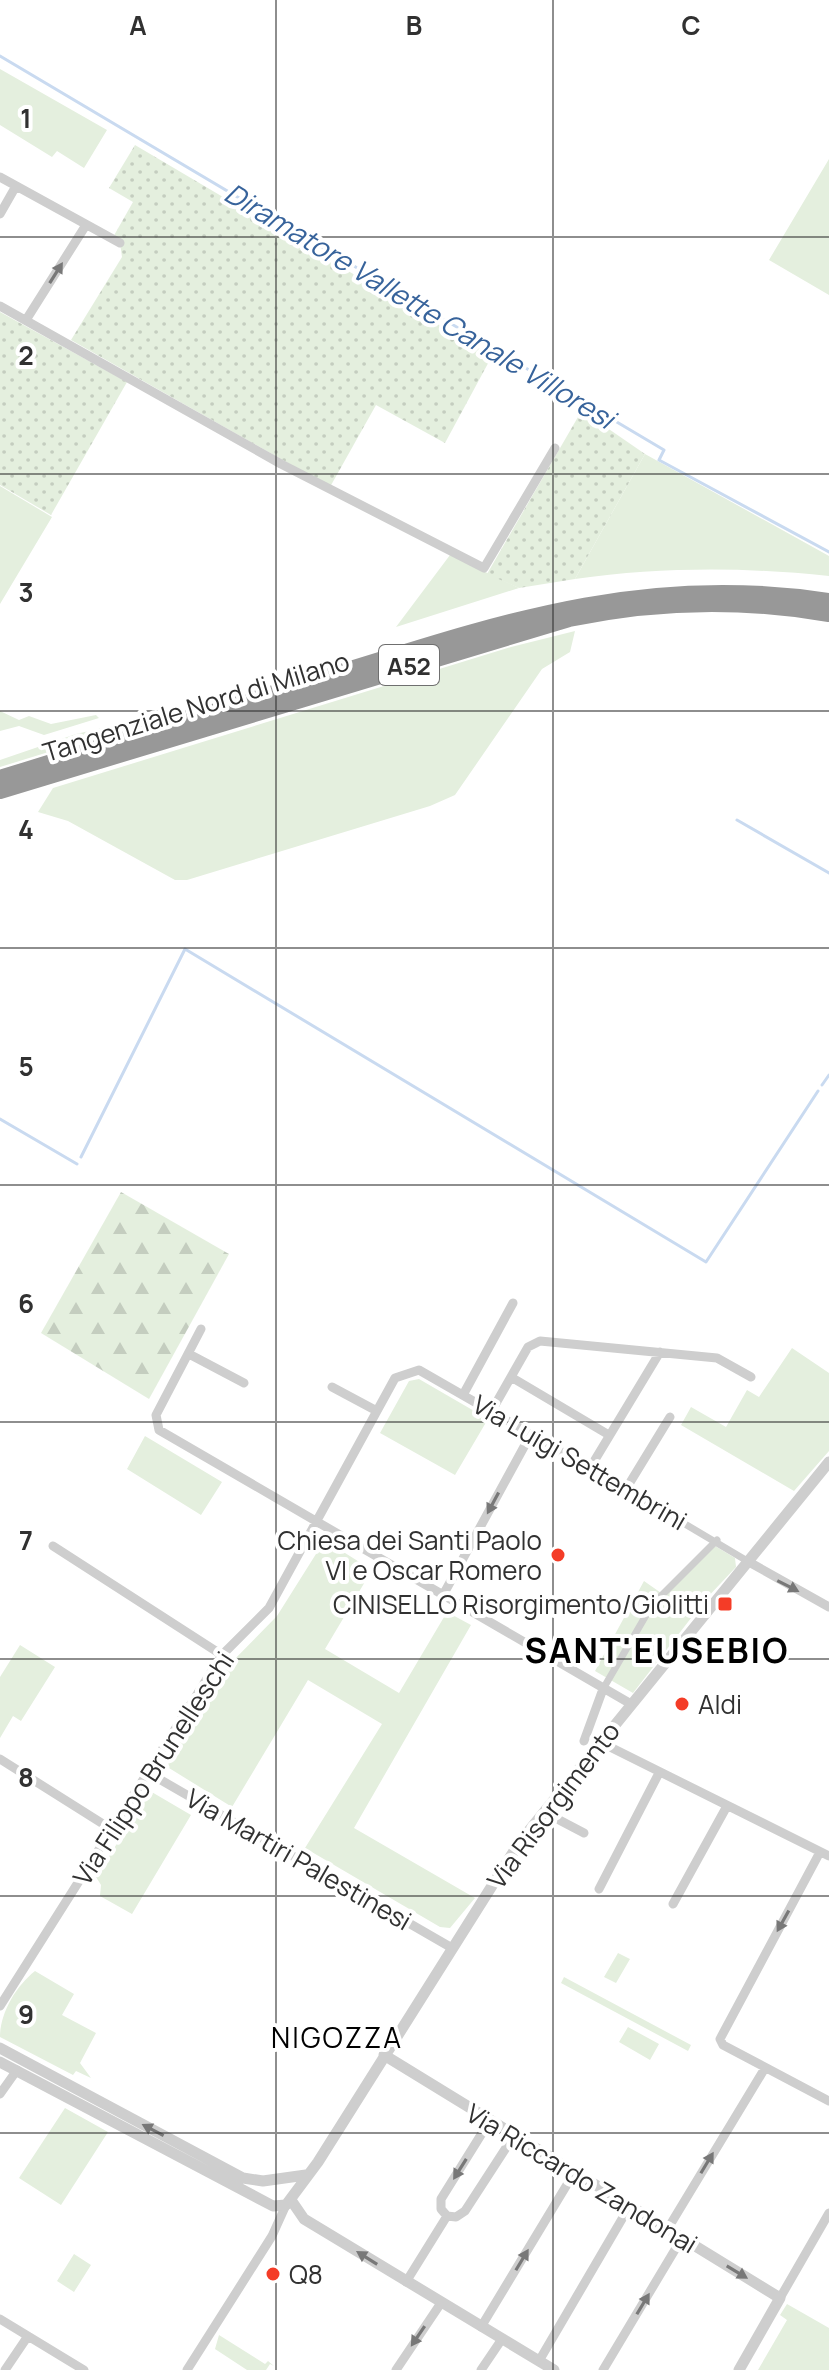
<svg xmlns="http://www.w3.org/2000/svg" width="829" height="2370" viewBox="0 0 829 2370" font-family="Manrope,sans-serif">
	<defs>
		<pattern id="forest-firs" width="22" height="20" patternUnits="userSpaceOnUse" patternTransform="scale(2)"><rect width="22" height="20" fill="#e4efde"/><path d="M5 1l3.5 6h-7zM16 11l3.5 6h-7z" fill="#c4cdbf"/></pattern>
		<pattern id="garden-dots" width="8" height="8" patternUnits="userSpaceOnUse" patternTransform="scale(2)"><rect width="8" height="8" fill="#e4efde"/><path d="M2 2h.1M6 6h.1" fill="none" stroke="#c4cdbf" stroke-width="1.8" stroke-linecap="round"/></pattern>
	</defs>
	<rect width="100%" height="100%" fill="#fff"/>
	<!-- green -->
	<path fill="#e4efde" d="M0 69 107 130 84 168 57 151 52 157 0 125Z
		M829 159V295L769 260Z
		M645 454 829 556V576C743 567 661 567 575 579Z
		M0 486 52 517 0 604Z
		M450 555 519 588 396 627Z
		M575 631 570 652 542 669 455 795 430 806 187 880H175L68 821 38 812 53 788 511 647Z
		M0 711 19 720 29 716 51 724 96 715 99 718 44 735 19 726 0 731Z
		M115 725 118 729 110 733 0 767V760L76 734Z
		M792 1348 829 1373V1451L794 1491 681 1425 691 1407 726 1427 747 1390 759 1397Z
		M419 1379 488 1419 455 1475 380 1433 409 1381Z
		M145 1436 222 1482 201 1515 127 1469Z
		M321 1546H334L372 1570 325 1649 399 1693 447 1612 471 1625 354 1828 475 1898 450 1928 440 1927 305 1848 382 1724 308 1680 232 1807 169 1768 168 1759 227 1667 277 1616Z
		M715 1546 735 1558 736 1567 705 1600 633 1693 595 1671 644 1581 664 1595Z
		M20 1645 55 1667 21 1721 13 1716 0 1738V1677Z
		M150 1791 191 1815 132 1914 100 1896 101 1885 96 1877Z
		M618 1953 630 1959 616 1983 604 1977Z
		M35 1971 74 1994 62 2015 96 2033 80 2063 91 2078 76 2071 73 2075 0 2037C0 2013 16 1986 35 1971Z
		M564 1977 691 2045 688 2051 561 1983Z
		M628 2027 659 2044 650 2060 619 2042Z
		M65 2108 108 2132 61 2205 19 2178Z
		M74 2254 91 2265 74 2292 57 2281Z
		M787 2304 829 2328V2370H758L787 2320 780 2315Z
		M219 2335 265 2364 268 2361 274 2366 270 2364 266 2370H247L215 2349Z"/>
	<!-- forest -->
	<path fill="url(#forest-firs)" d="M121 1192 229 1254 149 1399 41 1333Z"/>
	<!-- garden -->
	<path fill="url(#garden-dots)" d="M135 145 492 356 445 443 376 405 330 487 71 340 122 257 120 243 112 239 133 202 109 188Z
		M0 312 127 382 51 515 0 485Z
		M587 414 645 454 575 579 519 588 487 574 578 417Z"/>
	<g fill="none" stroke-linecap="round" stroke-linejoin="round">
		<!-- stream -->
		<path stroke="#c9daf0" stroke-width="3" d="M0 56 664 450 659 460 829 552
			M737 820 829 873
			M822 1085 829 1075
			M0 1119 77 1164
			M81 1157 185 949 706 1262 818 1091"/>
		<!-- pedestrian -->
		<path stroke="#cecece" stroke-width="7" d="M626 1489 749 1562
			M603 1689 652 1605 717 1540"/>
		<!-- minor -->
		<path stroke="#cecece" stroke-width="9" d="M0 177 120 243
			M0 214 16 186
			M0 306 281 464 484 568 555 448
			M26 320 86 225
			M201 1329 156 1415 159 1430 631 1704
			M189 1354 244 1383
			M511 1377 609 1435
			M332 1387 375 1410
			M463 1395 513 1303
			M491 1412 528 1347 540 1341 717 1358 751 1377
			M590 1468 660 1352
			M53 1546 222 1655
			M749 1562 829 1607
			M442 1597 531 1434
			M584 1741 603 1689
			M600 1742 829 1856
			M0 1759 111 1829
			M147 1772 452 1948
			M544 1812 584 1833
			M820 1852 720 2039 723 2045 829 2101
			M599 1889 659 1773
			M673 1904 727 1806
			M0 2006 222 1655 269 1608 395 1378 419 1370 626 1489 670 1417
			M0 2094 17 2070
			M447 2216 441 2209V2199L489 2122
			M447 2216 456 2217 465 2211 513 2137
			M667 2230 765 2068
			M406 2282 447 2216
			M780 2298 829 2213
			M0 2319 84 2370
			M481 2327 574 2173
			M539 2361 629 2207
			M5 2370 28 2336
			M187 2370 272 2236 286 2205
			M396 2370 441 2303
			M481 2370 502 2339
			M603 2370 682 2238"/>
		<!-- tertiary -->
		<path stroke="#cecece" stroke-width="11" d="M0 2048 243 2178 263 2181 306 2175
			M384 2055 780 2298 739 2370
			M0 2062 273 2206 286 2205 318 2162 519 1843 829 1462
			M291 2200 304 2219 554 2370"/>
		<!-- motorway -->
		<path stroke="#989898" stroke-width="16" d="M0 778C106 745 213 712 319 679 495 624 641 572 829 601
			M0 791 569 619C654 601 742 599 829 614"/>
	</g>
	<!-- one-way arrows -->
	<defs><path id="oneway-solid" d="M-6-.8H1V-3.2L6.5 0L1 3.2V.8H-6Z" transform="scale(2)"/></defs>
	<g fill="#787878">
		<use href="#oneway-solid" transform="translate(56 273) rotate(-58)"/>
		<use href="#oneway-solid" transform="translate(493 1503) rotate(118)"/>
		<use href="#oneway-solid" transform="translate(788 1586) rotate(27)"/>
		<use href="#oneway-solid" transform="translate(783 1921) rotate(119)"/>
		<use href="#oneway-solid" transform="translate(153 2130) rotate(-152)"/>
		<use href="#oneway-solid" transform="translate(707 2163) rotate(-59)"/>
		<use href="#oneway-solid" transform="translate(460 2169) rotate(122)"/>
		<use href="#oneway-solid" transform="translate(367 2258) rotate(-148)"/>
		<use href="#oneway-solid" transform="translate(522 2260) rotate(-59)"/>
		<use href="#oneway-solid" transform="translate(737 2272) rotate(31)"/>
		<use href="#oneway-solid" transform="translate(643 2304) rotate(-59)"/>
		<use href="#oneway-solid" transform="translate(418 2336) rotate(124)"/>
	</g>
	<!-- grid -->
	<path fill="none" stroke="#313131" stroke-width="2" stroke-opacity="0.55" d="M276 0V2370M553 0V2370M0 237H829M0 474H829M0 711H829M0 948H829M0 1185H829M0 1422H829M0 1659H829M0 1896H829M0 2133H829"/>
	<!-- markers -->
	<g fill="#f43c27" stroke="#fff" stroke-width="3">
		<circle cx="558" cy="1555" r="8"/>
		<rect x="717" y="1596" width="16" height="16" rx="4"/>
		<circle cx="682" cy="1704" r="8"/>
		<circle cx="273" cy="2274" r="8"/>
	</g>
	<g text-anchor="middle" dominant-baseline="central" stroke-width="8" stroke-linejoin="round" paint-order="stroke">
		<!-- shield labels -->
		<rect fill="#fff" stroke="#6f6f6f" stroke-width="2" x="379" y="645" width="60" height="40" rx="6"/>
		<g font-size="24" font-weight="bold" fill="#313131">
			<text x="409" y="665">A52</text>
		</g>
		<!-- street labels -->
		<g font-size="26" fill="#313131" stroke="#fff">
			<text transform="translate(196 706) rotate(-17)">Tangenziale Nord di Milano</text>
			<text transform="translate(580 1462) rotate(30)">Via Luigi Settembrini</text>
			<text transform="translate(153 1768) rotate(-57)">Via Filippo Brunelleschi</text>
			<text transform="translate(553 1805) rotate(-53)">Via Risorgimento</text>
			<text transform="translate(299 1859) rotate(30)">Via Martiri Palestinesi</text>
			<text transform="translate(582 2178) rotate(31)">Via Riccardo Zandonai</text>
		</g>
		<!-- poi labels -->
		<g font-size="26" fill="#313131" stroke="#fff" text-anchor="end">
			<text x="542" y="1540">Chiesa dei Santi Paolo<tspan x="542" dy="30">VI e Oscar Romero</tspan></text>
			<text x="709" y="1604">CINISELLO Risorgimento/Giolitti</text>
			<text x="698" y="1704" text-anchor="start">Aldi</text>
			<text x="289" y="2274" text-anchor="start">Q8</text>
		</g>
		<!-- water labels -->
		<g font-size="28" font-style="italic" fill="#37639b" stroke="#fff">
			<text transform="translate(420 305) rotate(31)">Diramatore Vallette Canale Villoresi</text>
		</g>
		<!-- neighbourhood labels -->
		<g font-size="28" letter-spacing="2" fill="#000" stroke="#fff">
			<text x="337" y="2037">NIGOZZA</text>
		</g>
		<!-- district labels -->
		<g font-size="34" font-weight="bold" letter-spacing="2" fill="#000" stroke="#fff">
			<text x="657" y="1650">SANT'EUSEBIO</text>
		</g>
	</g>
	<g font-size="26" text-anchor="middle" font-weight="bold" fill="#313131" stroke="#fff" stroke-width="8" stroke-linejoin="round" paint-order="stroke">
		<text x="138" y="35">A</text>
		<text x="414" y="35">B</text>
		<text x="691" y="35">C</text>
		<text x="26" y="128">1</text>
		<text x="26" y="365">2</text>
		<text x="26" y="602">3</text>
		<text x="26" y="839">4</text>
		<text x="26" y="1076">5</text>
		<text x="26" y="1313">6</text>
		<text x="26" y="1550">7</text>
		<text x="26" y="1787">8</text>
		<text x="26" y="2024">9</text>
	</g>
</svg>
